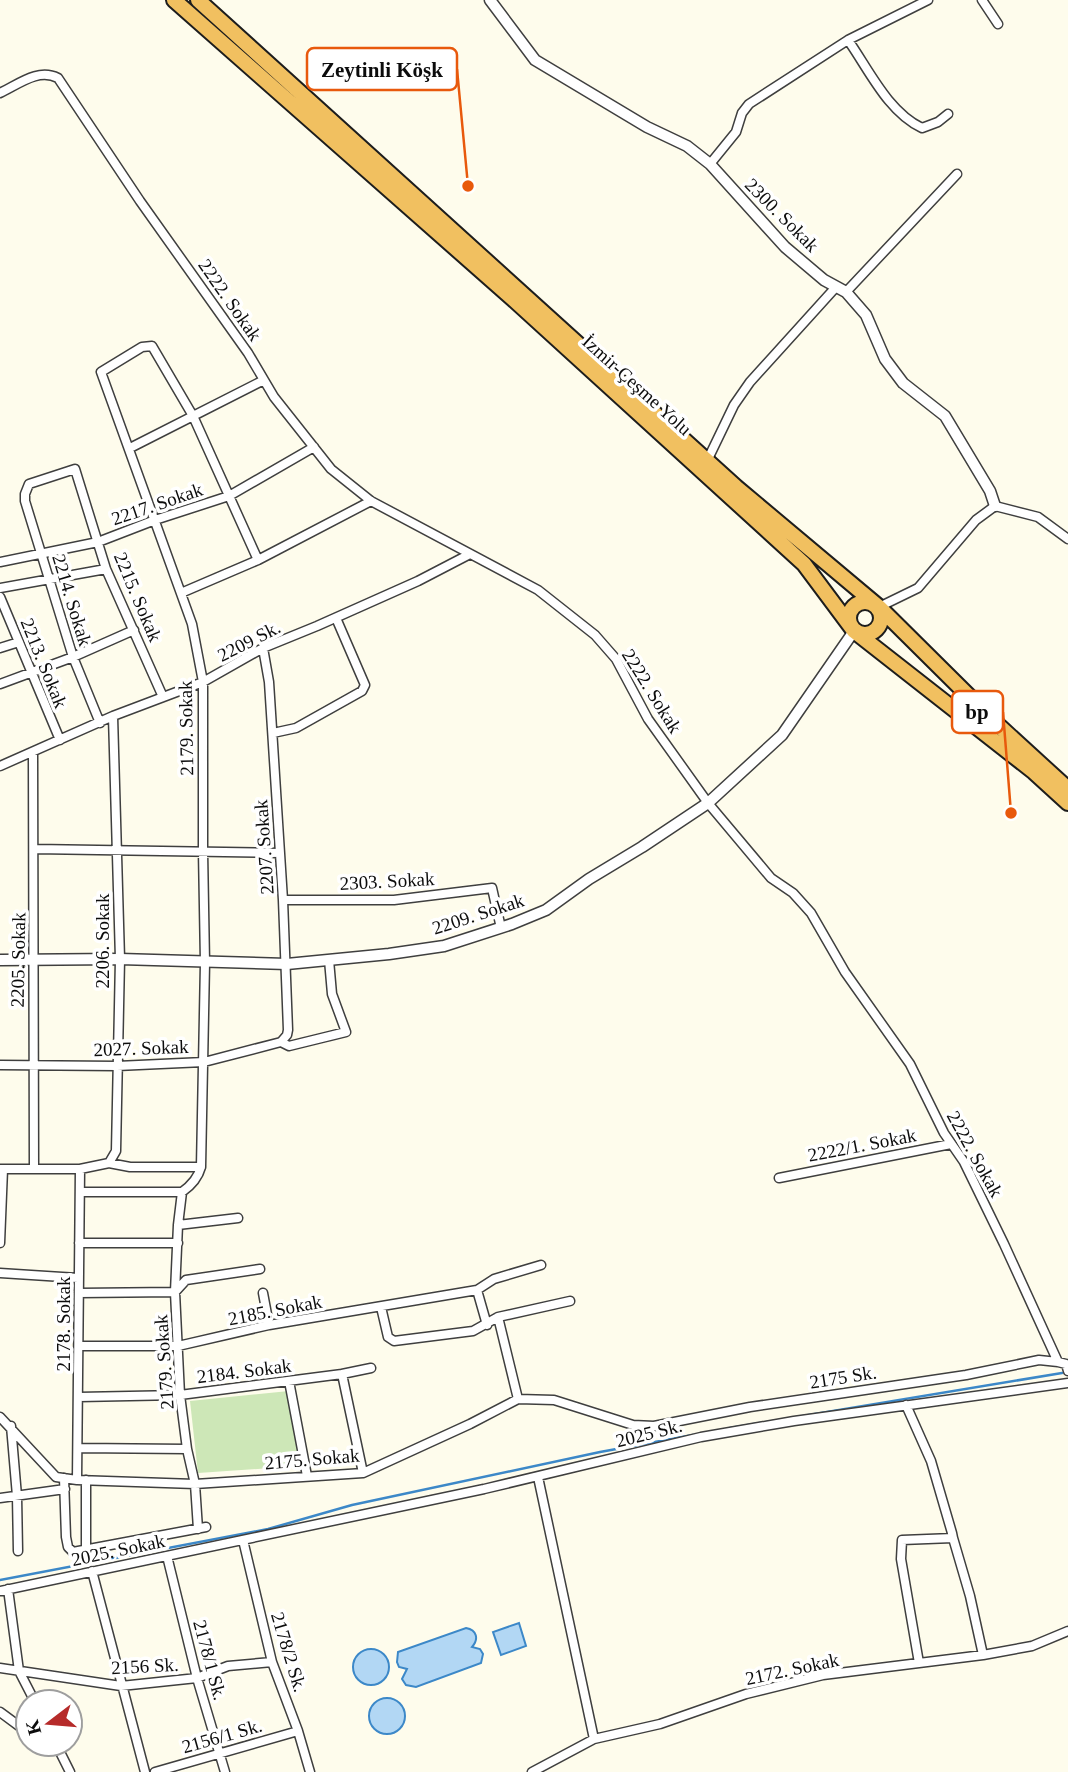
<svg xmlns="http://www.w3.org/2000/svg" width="1068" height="1772" viewBox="0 0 1068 1772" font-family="'Times New Roman',serif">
	<rect width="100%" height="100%" fill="#fefcec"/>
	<!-- green -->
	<path fill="#cde7b7" d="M289 1391 301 1466 198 1473 190 1401Z"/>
	<!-- water -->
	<path fill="#b2d7f4" stroke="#3c88c8" stroke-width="2" d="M519 1623 526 1646 501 1655 493 1632Z
		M466 1628C477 1630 479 1639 472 1647L480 1649 483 1654 481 1663 416 1687 406 1685 402 1679 407 1669 399 1667 397 1662 398 1652Z
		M353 1667a18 18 0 1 1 36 0a18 18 0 1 1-36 0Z
		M369 1716a18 18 0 1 1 36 0a18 18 0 1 1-36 0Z"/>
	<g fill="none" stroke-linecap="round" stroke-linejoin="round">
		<!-- stream -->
		<path stroke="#3c88c8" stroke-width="2.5" d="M730 1428 1062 1373
			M0 1580 268 1529 352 1505 600 1452 693 1435"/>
		<!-- minor casing -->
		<g stroke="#3f3f3f" stroke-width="11">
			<path id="minor" d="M982 0 998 24
				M848 40C869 70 888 112 922 128L938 122 948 114
				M0 93C19 84 38 68 58 78L140 201 248 353 274 397 331 469 371 501 538 590 595 635 616 659 648 719 708 803 771 878 793 893 811 913 845 972 910 1064 944 1133 964 1162 1004 1244 1058 1362 1066 1364 1068 1371
				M710 164 736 132 742 113 749 104 848 40 928 0
				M846 292 957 174
				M130 448 264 380
				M707 461 734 405 750 382 836 287
				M0 562 98 542 155 520 229 496 314 447
				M0 588 106 569
				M181 593 258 560
				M0 597 60 740
				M879 607 918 588 976 520 995 506 1038 517 1068 539
				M0 648 19 642
				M263 648 269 682 283 900 288 1030 287 1035 281 1042
				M0 684 73 657 134 630
				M100 723 73 657 25 501V494L29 484 75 469 106 569 163 697
				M273 733 296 728 362 691 365 685 336 618
				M33 752 34 1169
				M0 766 113 716 203 682 263 648 317 626 418 581 470 554
				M35 849 279 853
				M283 900H394L492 888 501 928
				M281 1042 289 1046 346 1032 332 994 329 960
				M0 1065 117 1066 204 1062 281 1042
				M109 1163 116 1151 120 959 113 716
				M0 1169H80L109 1163 130 1167H201
				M779 1178 951 1144
				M80 1192H182C192 1185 198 1178 201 1167L205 963 203 851V682L192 624 101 372 142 347 152 346 193 416 258 560 371 501
				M182 1192 178 1225 175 1292 180 1395 187 1449 195 1484 198 1529
				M178 1225 238 1218
				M0 1243 3 1169
				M79 1243H178
				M0 1273 78 1278
				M477 1290 487 1325
				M79 1293 175 1292 186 1280 260 1269
				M263 1293 269 1325
				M381 1307 388 1337 394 1341 473 1331 498 1317 518 1399
				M498 1317 570 1301
				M79 1346H178L269 1325 477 1290 494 1279 541 1265
				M342 1374 363 1473
				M289 1381 307 1476
				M79 1397 180 1395 342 1374 371 1368
				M906 1405 931 1461 952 1533 953 1538 902 1540 901 1559 919 1663
				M0 1417 56 1477 77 1480 195 1484 363 1473 470 1424 518 1399 554 1400 633 1425 654 1426 750 1407 966 1375 1039 1360 1058 1362
				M11 1426 17 1496 18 1551
				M79 1448 187 1449
				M538 1477 594 1739
				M64 1478 66 1537 68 1547 73 1552 206 1527
				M77 1480 80 1169
				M86 1480V1551
				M0 1498 65 1489
				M953 1538 970 1596 983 1655
				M243 1540 272 1662 298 1731 310 1772
				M167 1556 197 1678 225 1772
				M92 1571 145 1772
				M8 1589 19 1671 35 1702
				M0 1591 484 1489 701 1437 794 1421 1068 1383
				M0 1668 121 1686 197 1678 228 1666 272 1662
				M0 1712 19 1726 28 1730
				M56 1744 70 1772
				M155 1772 298 1731
				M532 1772 594 1739 660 1724 746 1694 823 1675 983 1655 1032 1646 1068 1631"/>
		</g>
		<!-- tertiary casing -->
		<g stroke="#3f3f3f" stroke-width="13">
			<path id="tertiary" d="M490 0 535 60 647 127 687 146 710 164 785 247 824 280 846 292 866 315 885 359 903 383 945 416 990 491 995 506
				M0 960 120 959 287 964 389 954 444 946 512 924 546 910 589 879 642 847 708 803 782 735 854 631"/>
		</g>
		<!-- trunk casing -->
		<g stroke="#1d1d1d" stroke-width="18">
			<path id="trunk" d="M174 0 513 299 804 564 854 631 1034 772 1068 803
				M198 0 736 487 879 607 999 726 1068 789
				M849 618a16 16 0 1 1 32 0a16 16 0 1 1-32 0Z"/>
		</g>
		<!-- minor -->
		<use href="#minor" stroke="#fff" stroke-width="8"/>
		<!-- tertiary -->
		<use href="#tertiary" stroke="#fff" stroke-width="10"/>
		<!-- trunk -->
		<use href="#trunk" stroke="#f1c060" stroke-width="14"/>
	</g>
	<g text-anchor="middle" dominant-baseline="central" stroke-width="7" stroke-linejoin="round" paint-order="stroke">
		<!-- street labels -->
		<g font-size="19" fill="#0c0c0c" stroke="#fff">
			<text transform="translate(782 215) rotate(45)">2300. Sokak</text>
			<text transform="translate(230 300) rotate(55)">2222. Sokak</text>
			<text transform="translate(637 385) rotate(42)">İzmir-Çeşme Yolu</text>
			<text transform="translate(157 504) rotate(-19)">2217. Sokak</text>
			<text transform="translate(138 597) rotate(67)">2215. Sokak</text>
			<text transform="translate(72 600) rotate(73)">2214. Sokak</text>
			<text transform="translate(249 641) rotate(-27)">2209 Sk.</text>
			<text transform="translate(44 663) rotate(68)">2213. Sokak</text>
			<text transform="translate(652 691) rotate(58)">2222. Sokak</text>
			<text transform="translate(186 728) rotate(-91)">2179. Sokak</text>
			<text transform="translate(264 847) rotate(-94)">2207. Sokak</text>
			<text transform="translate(387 881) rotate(-3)">2303. Sokak</text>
			<text transform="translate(478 914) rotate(-18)">2209. Sokak</text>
			<text transform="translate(102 941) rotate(-90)">2206. Sokak</text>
			<text transform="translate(18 960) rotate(-89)">2205. Sokak</text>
			<text transform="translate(141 1048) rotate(-2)">2027. Sokak</text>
			<text transform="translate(862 1145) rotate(-11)">2222/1. Sokak</text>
			<text transform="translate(975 1154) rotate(61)">2222. Sokak</text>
			<text transform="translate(275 1310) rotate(-11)">2185. Sokak</text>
			<text transform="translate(63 1324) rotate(-90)">2178. Sokak</text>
			<text transform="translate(164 1362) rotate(-94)">2179. Sokak</text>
			<text transform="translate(244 1371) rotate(-7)">2184. Sokak</text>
			<text transform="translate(843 1377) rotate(-9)">2175 Sk.</text>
			<text transform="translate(649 1433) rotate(-14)">2025 Sk.</text>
			<text transform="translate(312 1459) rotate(-5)">2175. Sokak</text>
			<text transform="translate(118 1550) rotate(-12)">2025. Sokak</text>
			<text transform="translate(289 1652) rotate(73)">2178/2 Sk.</text>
			<text transform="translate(210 1660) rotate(75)">2178/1 Sk.</text>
			<text transform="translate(145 1666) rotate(-3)">2156 Sk.</text>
			<text transform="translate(792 1669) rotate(-12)">2172. Sokak</text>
			<text transform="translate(222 1736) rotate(-16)">2156/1 Sk.</text>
		</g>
	</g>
	<!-- callouts -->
	<path fill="none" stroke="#e8590c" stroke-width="2.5" d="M468 186L457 69M1011 813L1003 712"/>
	<g fill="#e8590c" stroke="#fff" stroke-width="2.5">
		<circle cx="468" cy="186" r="7"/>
		<circle cx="1011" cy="813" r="7"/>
	</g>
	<g fill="#fff" stroke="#e8590c" stroke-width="2.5">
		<rect x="307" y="48" width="150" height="42" rx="7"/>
		<rect x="952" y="691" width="51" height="42" rx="7"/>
	</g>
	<g font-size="21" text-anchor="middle" font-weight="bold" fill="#0c0c0c">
		<text x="382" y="77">Zeytinli Köşk</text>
		<text x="977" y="719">bp</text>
	</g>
	<!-- north arrow -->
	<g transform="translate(49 1723) rotate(254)"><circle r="33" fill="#ffffff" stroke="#9e9e9e" stroke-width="2"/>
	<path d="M0-5L12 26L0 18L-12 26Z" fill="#b62b2a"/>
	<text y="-10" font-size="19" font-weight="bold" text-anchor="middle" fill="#0c0c0c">K</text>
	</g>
</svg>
